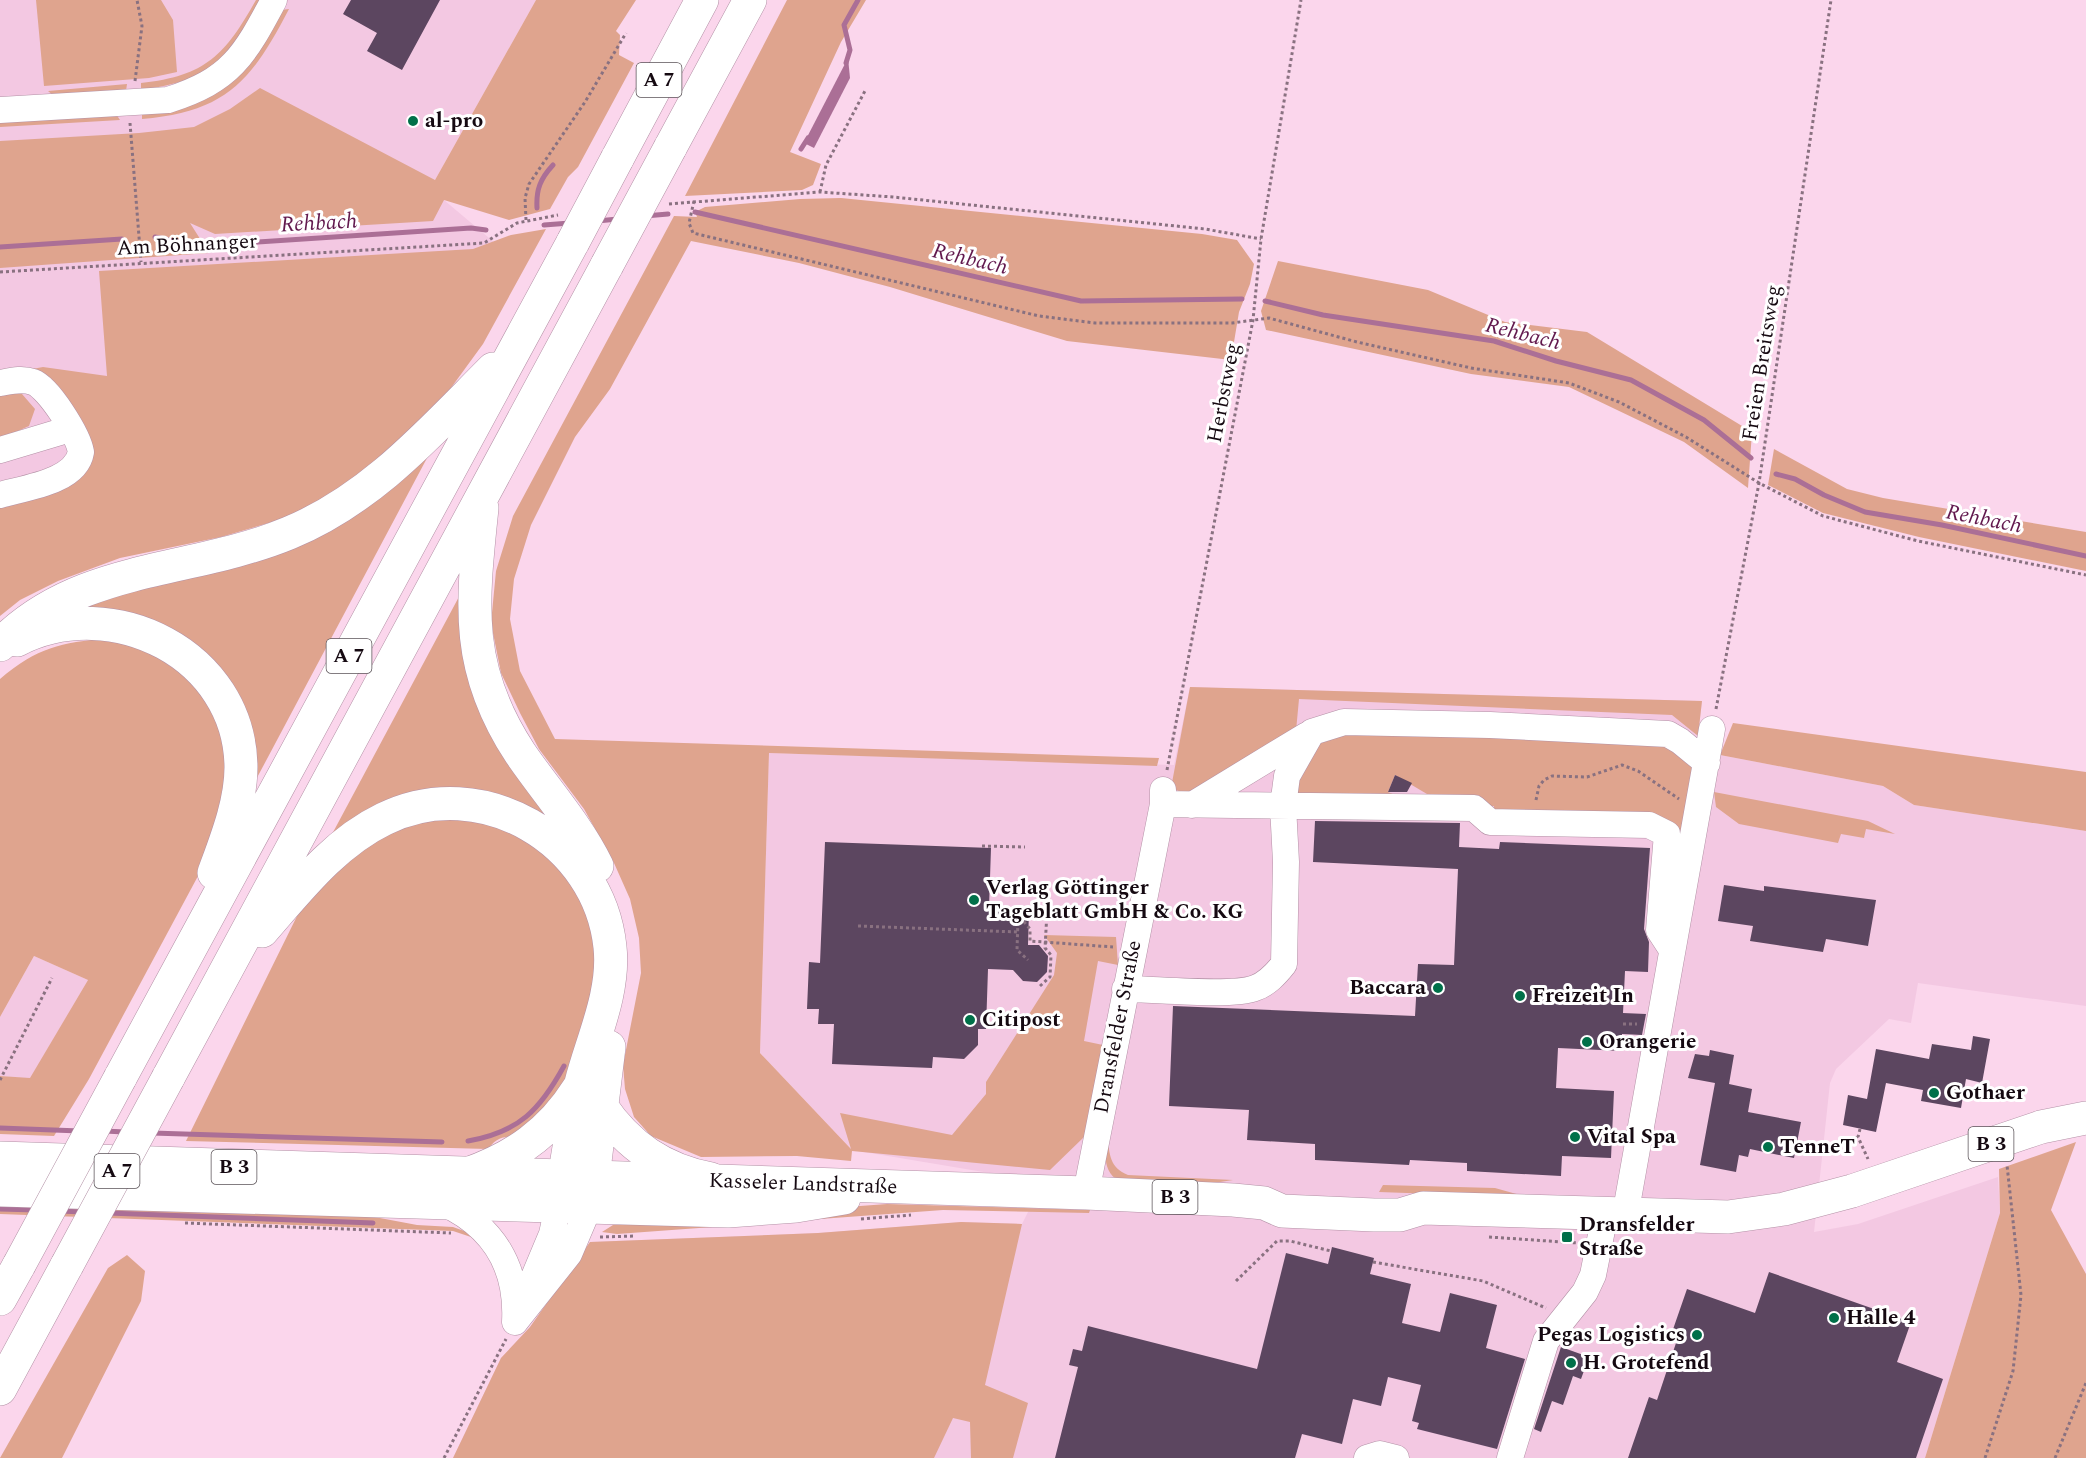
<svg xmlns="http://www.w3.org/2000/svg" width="2086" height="1458" viewBox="0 0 2086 1458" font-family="Spectral,serif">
	<rect width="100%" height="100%" fill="#fbd6ec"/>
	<!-- built -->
	<path fill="#f3c8e2" d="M0 0H536L435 180 444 200 495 243 458 312 0 525Z
		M1190 687 1702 701 1698 736 1720 755 1883 786 1914 805 2086 831V1006L1918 983 1911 1023 1889 1019 1836 1069 1830 1083 1814 1232 1858 1224 1998 1177 2000 1213 1925 1458H453L501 1358 530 1327 590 1242 818 1233 961 1222 1022 1224 1043 1182 852 1150 760 1053 769 753 1174 765Z
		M34 956 88 980 30 1079 0 1076V1017Z"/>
	<!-- green -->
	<path fill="#dfa48e" d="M36 0H161L173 20 177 72 149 78 44 86Z
		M256 0H264C254 16 245 40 231 53 206 77 175 85 141 90V83C206 76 225 55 256 0Z
		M536 0H636L616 31 620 35 619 55 634 63 578 167 568 177 550 209 509 220 444 200 433 221 215 234 190 223 209 253 0 268V141L139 133 194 127 230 109 260 88 435 180Z
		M787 0H866L841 42 790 152 821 164 813 185 802 190 685 196Z
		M289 9C252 80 227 112 142 119V113L247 67 259 52 281 10Z
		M127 84 126 91 55 97 48 91Z
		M116 114 120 120 0 127V121Z
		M841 198 1202 234 1237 240 1254 264 1250 284 1239 312 1231 360 1067 341 890 287 799 263 691 241 610 389 575 437 531 525 514 579 510 619 520 671 555 739 1159 758 1157 766 769 753 760 1053 851 1149 840 1113 952 1135 986 1094V1082L1054 975 1057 953 1044 935 1116 937 1118 965 1098 961 1084 1041 1103 1045 1084 1137 1050 1170 852 1151 851 1161 797 1156 701 1157 651 1136 634 1117 625 1089 623 1065 641 973 639 938 630 899 614 863 584 809 539 749 520 713 501 673 491 623 496 571 513 516 674 216 697 217 695 212 705 207 800 199Z
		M546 229 483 344 429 418 330 499 279 520 221 537 120 558 58 581 20 600 0 616V506C29 497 82 493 92 459L53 381 27 370 43 367 107 376 99 271 473 249 511 235Z
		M1278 261 1428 290 1505 322 1587 332 1752 432 1748 488 1684 442 1569 387 1471 374 1266 330 1261 311Z
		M0 392 22 394 35 409 29 426 0 439Z
		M443 428 251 789 210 668 43 615 238 556Z
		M1774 449 1847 489 1883 498 2086 532V571L1919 537 1823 513 1768 485Z
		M469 578 466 635 581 849 485 797 323 851Z
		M108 638 139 645 206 690 232 770 205 863 89 1079 54 1136 0 1134V1076L30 1078 88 980 34 956 0 1017V679C38 647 60 643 108 638Z
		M1190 687 1702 701 1698 736 1672 715 1299 699 1296 731 1192 796 1171 788Z
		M1733 723 2086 772V831L1914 805 1883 786 1720 755Z
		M1342 729 1668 742 1690 761 1696 774 1680 876 1675 835 1493 814 1494 806H1486L1477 795 1432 797 1395 775 1388 792 1404 799 1295 797C1300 756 1304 748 1342 729Z
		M1714 792 1868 821 1895 834 1866 829 1864 838 1841 834 1838 843 1739 824 1716 807Z
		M474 819C488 824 503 828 516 835 553 853 589 896 594 937 597 962 593 985 588 1009 583 1037 573 1071 556 1094 546 1107 536 1121 522 1131 509 1141 501 1131 488 1149L186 1141 301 908C332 873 372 833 418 820 434 816 457 819 474 819Z
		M1108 1137C1109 1154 1110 1168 1128 1175L1233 1180 1194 1186 1119 1181C1103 1172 1104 1153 1108 1137Z
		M2076 1142 2051 1210 2086 1274V1458H1925L2000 1213 1999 1169Z
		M1383 1185 1495 1188 1520 1195 1519 1197 1379 1192Z
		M0 1203 364 1215 417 1225 453 1227 467 1232 486 1249 471 1237 453 1231 0 1214Z
		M887 1204 1090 1210 1089 1213 943 1210 617 1234 602 1232 613 1225 633 1223Z
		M961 1222 1022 1224 985 1385 1028 1403 1013 1458H971L970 1422 953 1418 934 1458H453L501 1358 530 1327 590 1242 818 1233Z
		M127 1255 145 1271 141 1301 62 1458H0L108 1268Z"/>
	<!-- water -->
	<path fill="#ab6f96" d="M848 58 850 78 814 148 804 143Z"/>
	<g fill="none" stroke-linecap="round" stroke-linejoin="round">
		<!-- stream -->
		<path stroke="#ab6f96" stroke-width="5" d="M846 63 850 50 844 25 858 0
			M801 149 808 138
			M537 208C536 190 540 179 553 165
			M695 212 1081 301 1242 299
			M645 216 668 214
			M597 221 618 219
			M544 225 570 223
			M155 237 199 246 471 228 486 230
			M0 247 122 239
			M1265 301 1323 315 1494 341 1556 361 1631 380 1704 420 1751 458
			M1776 474 1795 479 1824 495 1865 512 1942 525 2086 556
			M0 1128 80 1131
			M104 1131 125 1132
			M152 1133 442 1142
			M468 1141C519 1132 540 1110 564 1066
			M0 1209 36 1210
			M60 1211 83 1212
			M108 1213 373 1223"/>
	</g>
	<!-- building -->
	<path fill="#5c4660" d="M351 0H440L402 70 367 51 377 33 343 14Z
		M1395 775 1412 783 1407 792H1388Z
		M1315 821 1460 823 1459 847 1499 849 1500 842 1650 848 1644 929 1649 942 1648 972 1625 971 1623 1013 1646 1014 1642 1035 1622 1034V1051L1558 1048 1556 1088 1614 1091 1611 1158 1562 1156 1561 1176 1467 1171V1163L1410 1160 1409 1165 1315 1160V1144L1247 1140 1249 1110 1169 1106 1173 1006 1415 1016 1418 964 1454 965 1458 869 1313 862Z
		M825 842 991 848 989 908 1029 910 1028 945H1039L1048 956 1047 972 1037 982 1023 981 1013 970 988 969 986 1029H978V1045L964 1059 933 1057 932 1068 832 1064 834 1024H818L819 1009H807L809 962 820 963Z
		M1724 885 1764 891V886L1876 900 1868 946 1826 939 1823 952 1750 941 1753 926 1718 921Z
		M1973 1036 1990 1039 1982 1083 1966 1079 1961 1108 1921 1101 1923 1090 1886 1083 1876 1132 1843 1125 1848 1095 1867 1099 1876 1049 1929 1059 1932 1044 1971 1050Z
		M1710 1050 1734 1055 1729 1084 1752 1089 1748 1112 1801 1122 1794 1158 1750 1149 1748 1157 1739 1155 1736 1172 1700 1165 1715 1083 1688 1078 1695 1054 1709 1056Z
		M1332 1247 1374 1258 1370 1274 1411 1284 1402 1323 1440 1332 1450 1293 1497 1305 1486 1348 1525 1359 1497 1449 1417 1429 1419 1423 1412 1421 1421 1385 1388 1377 1381 1406 1353 1399 1342 1444 1302 1434 1295 1458H1055L1078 1367 1069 1365 1073 1349 1082 1351 1088 1326 1257 1369 1286 1253 1328 1264Z
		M1769 1272 1911 1322 1897 1362 1943 1379 1916 1458H1628L1649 1397 1657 1400 1677 1340 1670 1338 1687 1289 1755 1313Z
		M1561 1347 1589 1357 1581 1379 1573 1376 1563 1405 1552 1401 1541 1432 1534 1429Z"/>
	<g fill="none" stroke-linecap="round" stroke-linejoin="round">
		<!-- minor casing -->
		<g stroke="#b391a6" stroke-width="27">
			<path id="minor" d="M0 110 168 100C231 80 244 56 274 0
				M0 383C11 381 22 378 33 382 49 388 78 435 81 452 76 482 24 488 0 495
				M0 450 70 429
				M1163 804 1474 808 1490 822 1649 825 1667 834 1659 930 1672 950
				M1192 805 1307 735
				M1125 989C1154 989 1233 997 1255 988 1267 984 1276 974 1284 964L1286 862 1283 806 1287 776 1312 732 1344 722 1490 725 1668 734 1680 741 1707 763
				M1086 1193 1163 804V790
				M443 1203C493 1226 518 1267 515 1322
				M1625 1216 1712 729
				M526 1296 552 1234 558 1206
				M515 1322 569 1254 589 1207
				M1367 1458 1380 1454 1396 1458
				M1510 1458 1546 1341 1585 1292 1593 1275 1605 1215"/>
		</g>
		<!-- major casing -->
		<g stroke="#b391a6" stroke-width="34">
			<path id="major" d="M0 1158 1086 1193 1233 1200 1264 1203 1282 1211 1374 1215H1400L1423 1208 1728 1217 1784 1209 1852 1191 2041 1127 2086 1118
				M0 1190 728 1211 796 1206 844 1198"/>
		</g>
		<!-- highway casing -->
		<g stroke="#b391a6" stroke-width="34">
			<path id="highway" d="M670 148 750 0
				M617 159 702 0
				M482 508C472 604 464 668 520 753 546 791 577 825 597 866
				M17 640C113 591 240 655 241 767 241 803 226 840 214 873
				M0 645C79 564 190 574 289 533 372 499 431 431 493 369
				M262 931C298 890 334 843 384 819 481 771 599 840 610 947 615 993 592 1040 581 1083 573 1114 570 1146 564 1177
				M120 1078 573 242
				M168 1078 607 265
				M601 1106C628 1146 663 1170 711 1179
				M467 1174C514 1158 551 1132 578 1089
				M593 1178 609 1047
				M0 1299 19 1265
				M0 1389 67 1265"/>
		</g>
		<!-- path -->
		<path stroke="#897180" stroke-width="3" stroke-dasharray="3 3" stroke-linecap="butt" d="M135 81 142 26 137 0
			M130 123 141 262
			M820 192 826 165 866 89
			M694 201 689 223 693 233 1039 316 1095 323H1232L1269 318 1357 342 1471 368 1569 383 1619 402 1686 437 1759 483 1823 516 1918 541 2086 575
			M669 204 820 192 893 197 1205 229 1261 239
			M526 220 525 198 529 184 585 102 626 33
			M0 272 484 243 517 223 558 215
			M1716 709 1759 483 1831 0
			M1167 770 1253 320 1261 239 1301 0
			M1536 800 1539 786 1544 780 1552 776 1587 777 1622 765 1638 771 1679 799
			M982 846 1025 847
			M1022 911 1018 920 1017 950 1028 960
			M1020 917 1030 929V941L1113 947
			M858 926 1018 932
			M1040 986 1050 977 1051 955 1045 948 1047 912
			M1623 1024H1637
			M0 1080 52 978
			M1860 1129 1858 1137 1868 1159
			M1837 1144 1858 1137
			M861 1219 911 1215
			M185 1223 451 1233
			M600 1237 636 1236
			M1489 1237 1578 1243
			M1373 1262 1483 1281 1546 1308
			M1236 1281 1277 1241H1290L1331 1251
			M444 1458 506 1339
			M1985 1458 2013 1371 2021 1295 2007 1165
			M2055 1458 2086 1383"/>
		<!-- minor -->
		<use href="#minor" stroke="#fff" stroke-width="26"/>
		<!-- major -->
		<use href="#major" stroke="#fff" stroke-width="33"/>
		<!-- highway -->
		<use href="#highway" stroke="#fff" stroke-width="33"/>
		<!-- highway-bridge casing -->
		<g stroke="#b391a6" stroke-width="34" stroke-linecap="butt">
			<path id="highway-bridge" d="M573 242 617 159
				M607 265 670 148
				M19 1265 120 1078
				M67 1265 168 1078"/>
		</g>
		<!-- highway-bridge -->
		<use href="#highway-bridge" stroke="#fff" stroke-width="33"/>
	</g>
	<!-- markers -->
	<g fill="#007049" stroke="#fff" stroke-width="2">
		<circle cx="413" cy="121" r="6"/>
		<circle cx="974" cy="900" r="6"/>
		<circle cx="1438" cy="988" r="6"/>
		<circle cx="1520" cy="996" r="6"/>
		<circle cx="970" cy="1020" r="6"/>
		<circle cx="1587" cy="1042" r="6"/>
		<circle cx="1934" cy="1093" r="6"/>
		<circle cx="1575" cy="1137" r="6"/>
		<circle cx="1768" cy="1147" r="6"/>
		<rect x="1561" y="1231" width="12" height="12" rx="3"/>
		<circle cx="1834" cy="1318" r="6"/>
		<circle cx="1697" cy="1335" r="6"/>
		<circle cx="1571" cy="1363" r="6"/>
	</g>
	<g text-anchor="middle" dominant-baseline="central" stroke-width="6" stroke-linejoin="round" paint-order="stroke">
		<!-- shield labels -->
		<g fill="#fff" stroke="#5b5358" stroke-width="1.5">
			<rect x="636.5" y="63" width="45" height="34" rx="4.5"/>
			<rect x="326.5" y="639" width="45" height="34" rx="4.5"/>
			<rect x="1968.5" y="1127" width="45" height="34" rx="4.5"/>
			<rect x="211.5" y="1150" width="45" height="34" rx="4.5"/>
			<rect x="94.5" y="1154" width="45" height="34" rx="4.5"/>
			<rect x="1152.5" y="1180" width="45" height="34" rx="4.5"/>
		</g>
		<g font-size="20" font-weight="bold" fill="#150911">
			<text x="659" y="80">A 7</text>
			<text x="349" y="656">A 7</text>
			<text x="1991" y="1144">B 3</text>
			<text x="234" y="1167">B 3</text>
			<text x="117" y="1171">A 7</text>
			<text x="1175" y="1197">B 3</text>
		</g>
		<!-- poi labels -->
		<g font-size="21" font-weight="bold" fill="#150911" stroke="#fff" text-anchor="start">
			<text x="425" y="121">al-pro</text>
			<text x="986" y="888">Verlag Göttinger<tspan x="986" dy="24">Tageblatt GmbH &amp; Co. KG</tspan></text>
			<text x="1426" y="988" text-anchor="end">Baccara</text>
			<text x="1532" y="996">Freizeit In</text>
			<text x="982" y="1020">Citipost</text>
			<text x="1599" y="1042">Orangerie</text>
			<text x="1946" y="1093">Gothaer</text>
			<text x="1587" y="1137">Vital Spa</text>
			<text x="1780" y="1147">TenneT</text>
			<text x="1579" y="1225">Dransfelder<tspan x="1579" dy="24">Straße</tspan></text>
			<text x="1846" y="1318">Halle 4</text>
			<text x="1685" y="1335" text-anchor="end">Pegas Logistics</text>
			<text x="1583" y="1363">H. Grotefend</text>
		</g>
		<!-- street labels -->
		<g font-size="21" fill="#150911" stroke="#fff">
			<text transform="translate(187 245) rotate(-3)">Am Böhnanger</text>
			<text transform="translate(1762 363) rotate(-81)">Freien Breitsweg</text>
			<text transform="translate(1224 393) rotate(-79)">Herbstweg</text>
			<text transform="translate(1118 1027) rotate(-79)">Dransfelder Straße</text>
			<text transform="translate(803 1184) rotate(2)">Kasseler Landstraße</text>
		</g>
		<!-- water labels -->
		<g font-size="22" font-style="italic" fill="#62194e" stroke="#fff">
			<text transform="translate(319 223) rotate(-3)">Rehbach</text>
			<text transform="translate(970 259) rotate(13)">Rehbach</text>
			<text transform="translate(1523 334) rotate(14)">Rehbach</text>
			<text transform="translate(1984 519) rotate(11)">Rehbach</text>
		</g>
	</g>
</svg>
